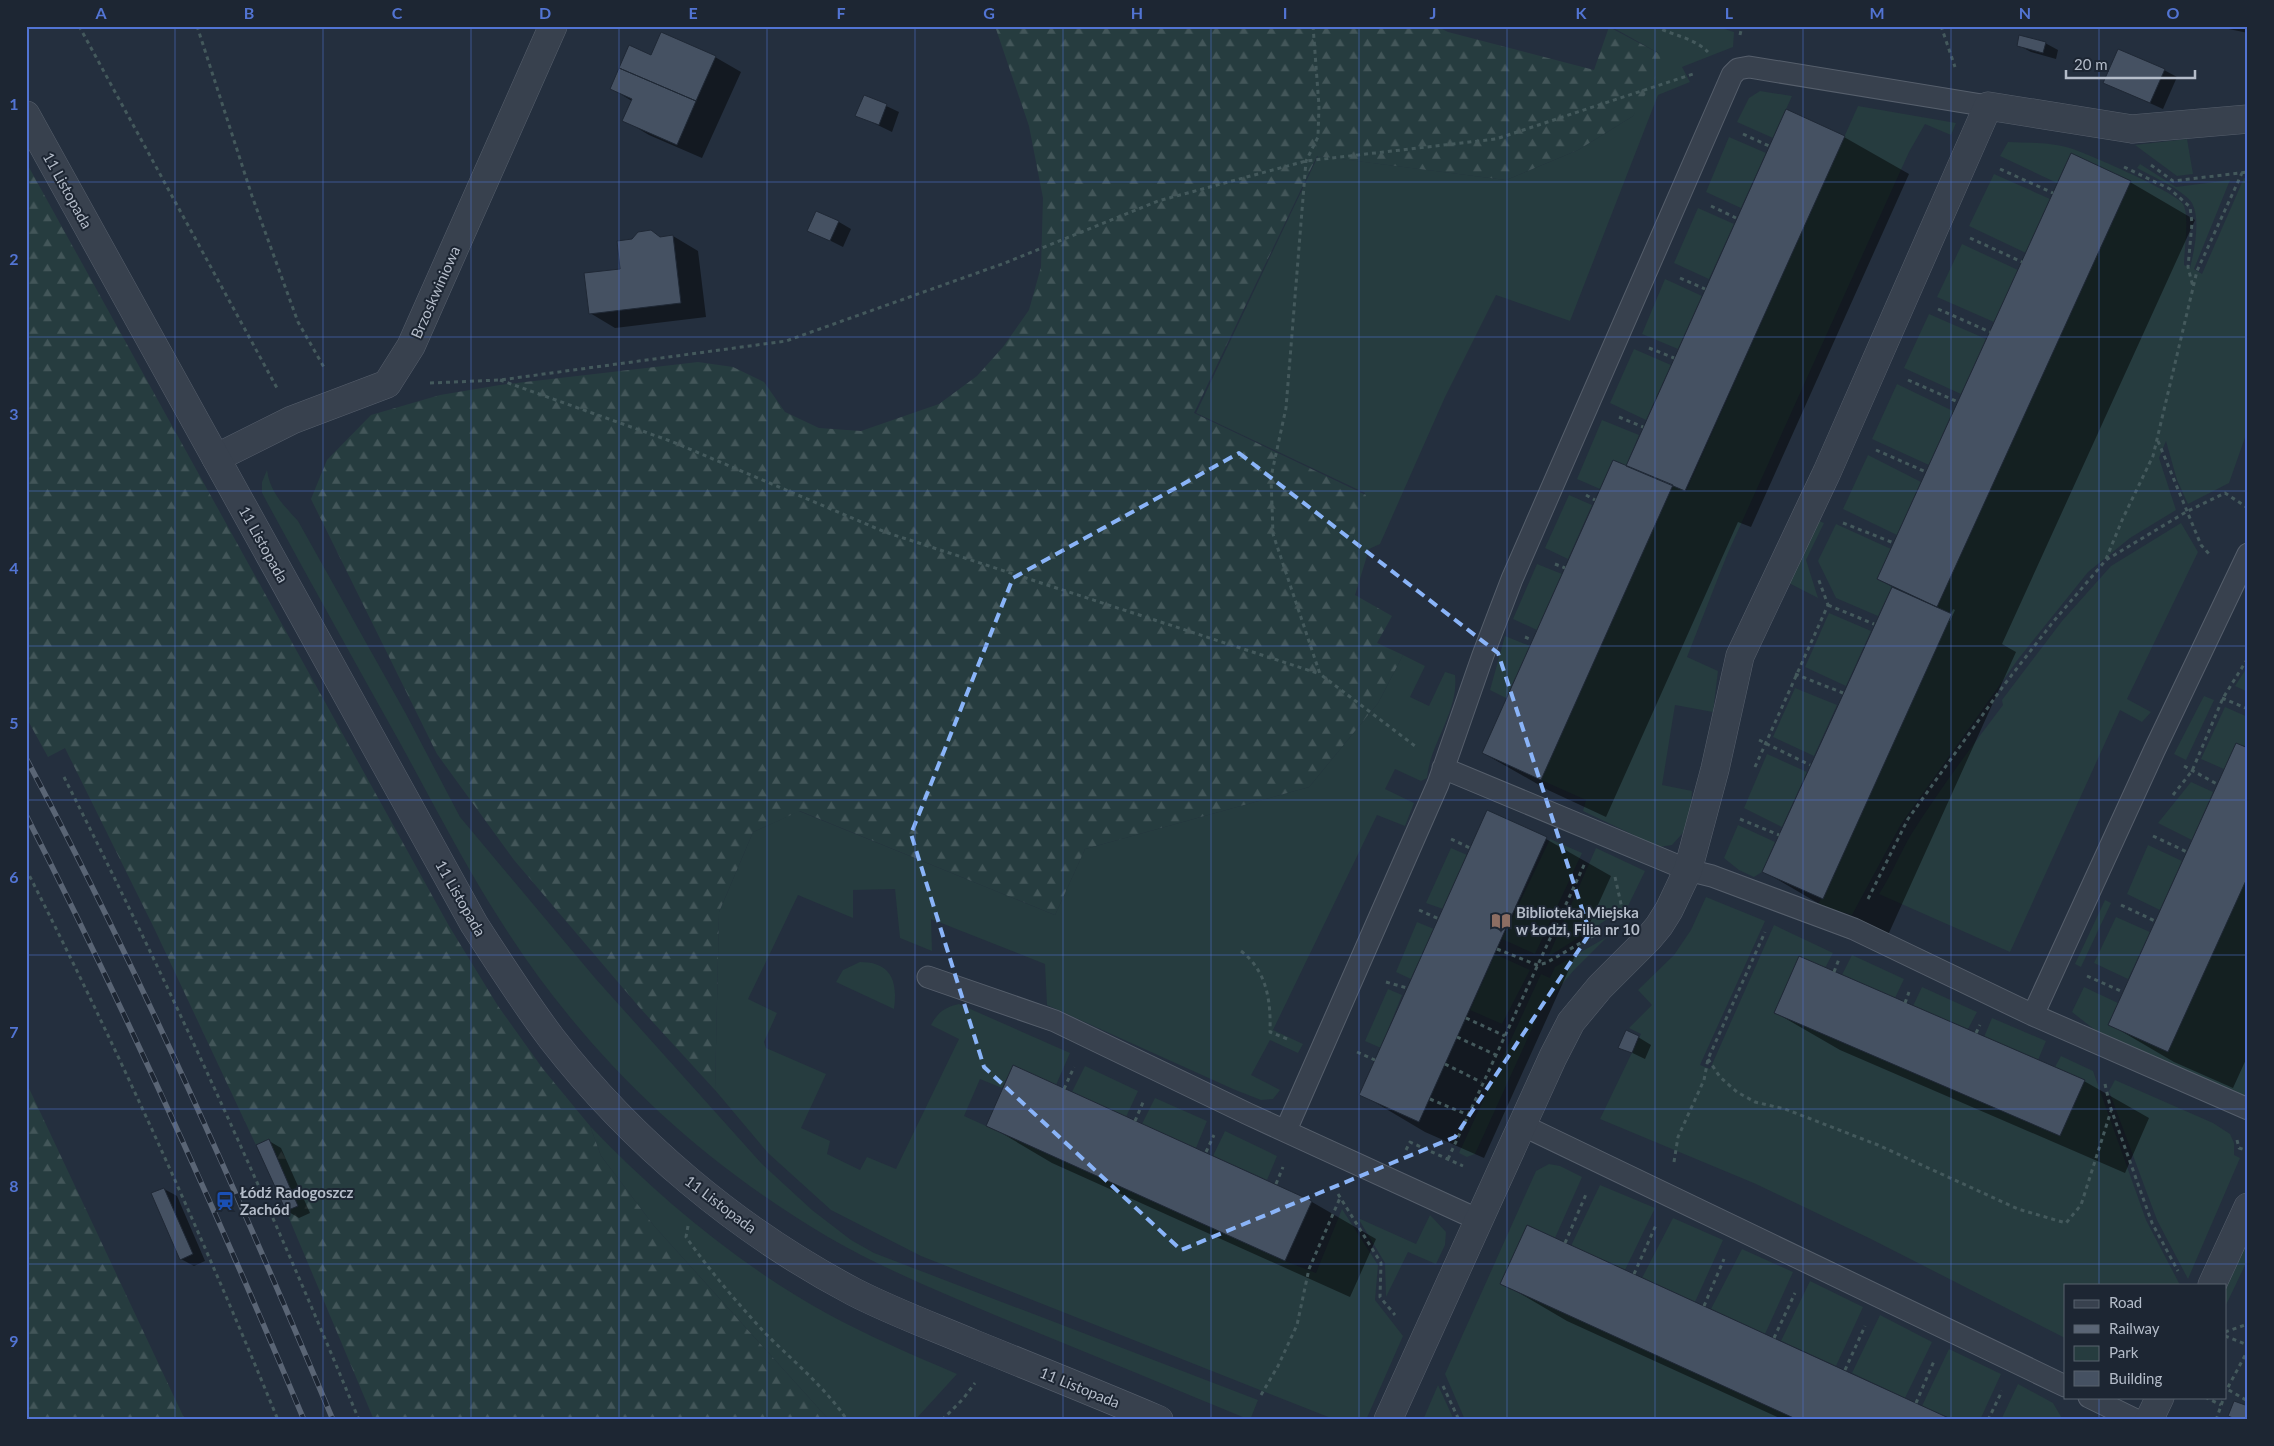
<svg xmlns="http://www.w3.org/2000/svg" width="2274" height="1446" viewBox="0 0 2274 1446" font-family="Lato,sans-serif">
	<defs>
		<pattern id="forest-firs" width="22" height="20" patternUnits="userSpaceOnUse" patternTransform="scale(1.25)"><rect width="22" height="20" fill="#263c3f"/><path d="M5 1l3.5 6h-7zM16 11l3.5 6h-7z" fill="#435659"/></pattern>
	</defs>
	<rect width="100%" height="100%" fill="#242f3e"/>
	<!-- green -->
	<path fill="#263c3f" d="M1610 26H1715L1734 32 1733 47 1682 67 1690 82 1658 95 1570 321 1496 295 1445 397 1380 544 1369 549 1352 541 1365 493 1196 413 1318 156 1506 180 1578 150 1633 116 1660 54Z
		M1760 91 1792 96 1773 138 1737 122 1749 98Z
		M1858 106 1956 123 1951 135 1925 124 1909 152 1727 555 1687 657 1718 671 1713 712 1675 705 1662 785 1692 791 1690 825 1672 845 1659 847 1583 811 1586 800 1541 780 1673 485 1686 491Z
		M1729 137 1766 153 1741 208 1706 192Z
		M2187 139 2193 174 2177 176 2135 145Z
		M2008 142C2030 143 2052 142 2073 149 2092 156 2174 191 2183 204 2190 215 2184 251 2184 265L2190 268C2194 251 2201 220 2192 203 2184 190 2151 176 2137 168L2140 164 2176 187 2230 180 2194 269 2202 274 2244 178H2248V429L2229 483 2188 504 2177 480 2166 441 2159 458 2176 510 2130 538 2088 572 2019 658 1901 824 1852 915 1818 905 1952 614 1937 607 2131 181 2071 154 2057 183 2000 156Z
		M1994 174 2050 199 2026 253 1969 226Z
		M1698 208 1734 224 1709 279 1674 263Z
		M1962 244 2018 270 1994 322 1937 297Z
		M1665 279 1702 296 1678 349 1642 334Z
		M1929 314 1986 339 1961 394 1904 368Z
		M1634 349 1671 365 1646 420 1610 403Z
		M1897 384 1953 411 1929 465 1872 439Z
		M1602 420 1639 435 1626 466 1613 460 1600 489 1577 479Z
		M1868 455 1921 482 1897 535 1843 509Z
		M267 470C270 493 284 505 298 521L406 714 460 817 595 978 761 1163 812 1210 851 1240 874 1253 1258 1400 1250 1420C1172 1388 1093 1355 1014 1323 952 1297 887 1271 828 1237 693 1157 584 1053 500 920 463 862 432 801 399 741 353 659 307 576 262 493V482Z
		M1569 495 1592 505 1568 559 1545 548Z
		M1817 520 1824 523 1806 560 1818 598 1789 583Z
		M2181 523 2198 552 2127 699 2151 712 2142 722 2120 710 2010 952 1879 894C1892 874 1900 853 1912 833 1940 789 1971 747 2003 705L2002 700 2062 621 2111 566Z
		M1836 524 1891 549 1877 579 1892 587 1878 616 1836 598 1818 561Z
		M1537 564 1562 574 1537 630 1513 619Z
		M1829 613 1871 631 1846 686 1805 667Z
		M1505 636 1530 646 1506 698 1490 690Z
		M1403 655 1425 666 1410 697 1429 706 1445 672 1455 675C1459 712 1430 743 1427 778L1421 781 1395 769 1385 789 1414 803 1405 826 1377 815 1273 1030 1303 1044 1298 1053 1270 1040 1251 1075 1280 1090 1273 1099 1261 1100 1233 1089 1047 1005 1045 964 931 919 932 951 900 938 895 889 853 890V918L798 895 748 999 777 1013 764 1042 766 1048 826 1074 801 1128 830 1141 827 1154 860 1170 867 1157 896 1169 959 1039 931 1025C938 1012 945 1007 959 1004L1070 1053 1056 1085 1013 1066 1002 1088 980 1079 964 1116 1285 1261 1316 1273 1342 1209 1378 1265 1375 1300 1403 1336 1366 1420H1336L921 1256 831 1210 768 1153 715 1090 719 912 753 832 799 811 1055 915 1085 849 1309 787 1378 703Z
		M2248 666V692L2235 686Z
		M1795 688 1837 705 1814 756 1773 737Z
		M2204 696 2214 700 2186 760 2174 754Z
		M2225 707 2248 717V748L2224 769 2201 759Z
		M1767 754 1807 772 1782 827 1744 808Z
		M2191 782 2213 792 2192 840 2158 823Z
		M1738 825 1775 842 1762 872 1754 877 1739 870 1724 858Z
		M1550 839 1582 853 1535 954 1502 939Z
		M2148 845 2182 861 2160 910 2127 894Z
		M1451 848 1467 855 1443 909 1426 903Z
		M1596 848 1645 871 1628 906 1548 957Z
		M2248 876V1099L2104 1037 2072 1012 2084 987 2118 1003 2108 1025Z
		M1706 897 1765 921 1700 1065 1710 1069 1774 925 1833 953 1825 968 1799 957 1774 1013 2060 1136 2085 1080 2055 1067 2061 1056 2093 1071 2146 1220 2180 1285H2065V1338L1871 1239 1756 1184 1600 1119 1641 1034 1629 1028 1652 1005 1638 990 1674 955 1691 930Z
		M2105 900 2111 903 2081 967 2075 964Z
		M2116 917 2150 932 2128 979 2094 963Z
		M1417 922 1434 929 1411 979 1396 972Z
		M1607 937 1574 970 1541 1009 1475 1154 1467 1157 1459 1153 1541 974 1550 978 1555 967Z
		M1495 954 1530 970 1502 1024 1470 1010Z
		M1852 955 1904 979 1895 998 1842 975Z
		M860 962C891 962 898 981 894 1009L836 982 843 970Z
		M1922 987 1977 1012 1968 1029 1913 1006Z
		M1388 989 1402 995 1381 1048 1365 1041Z
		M1992 1018 2046 1041 2038 1060 1984 1037Z
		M1085 1066 1138 1091 1126 1117 1072 1092Z
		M2115 1080 2213 1123 2230 1134 2234 1143V1155L2240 1158 2188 1279 2157 1220 2109 1091Z
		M1155 1098 1207 1121 1196 1148 1142 1124Z
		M590 1126C659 1198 738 1264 826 1313 868 1336 913 1355 957 1374L915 1420H829L654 1226 601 1156Z
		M1225 1131 1277 1156 1267 1180 1213 1156Z
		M1549 1164 1560 1166 1582 1177 1555 1238 1527 1225 1501 1284 1798 1420H1465L1445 1374 1536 1171Z
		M1600 1185 1655 1208 1625 1270 1571 1246Z
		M1430 1215 1446 1232 1445 1245 1436 1264 1408 1252 1386 1297 1385 1263 1358 1218 1416 1244Z
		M1673 1218 1723 1240 1695 1302 1642 1278Z
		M2248 1240V1259L2225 1307V1288Z
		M1742 1249 1793 1272 1765 1334 1711 1309Z
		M1810 1281 1863 1307 1836 1366 1781 1341Z
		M1880 1315 1932 1342 1905 1398 1852 1373Z
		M1949 1349 2001 1374 1980 1420H1953L1922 1406Z
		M2018 1384 2053 1403 2063 1420H2001Z
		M1438 1385 1454 1420H1423Z"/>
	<!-- forest -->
	<path fill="url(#forest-firs)" d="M995 26H1436L1448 32 1594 70 1609 27 1660 54 1661 67 1633 116 1578 150 1506 180 1317 156 1194 413 1366 495 1352 541 1369 549 1355 595 1392 616 1377 643 1403 655 1378 703 1309 787 1085 849 1055 915 800 811 753 832 719 912 715 1090 640 1008 514 860 437 754 311 499 327 460 371 415 440 395 500 385 698 362 733 367 764 382 785 412 819 428 861 431 939 404 977 376 1003 347 1029 310 1041 267 1043 198 1029 126Z
		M26 162 449 926 498 1006 543 1069 590 1126 601 1156 654 1226 829 1420H374L286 1211 298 1206 269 1139 256 1145 155 930 65 748 48 757 26 717Z
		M26 1082 185 1420H26Z"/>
	<!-- shadow -->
	<path fill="#0007" fill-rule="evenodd" d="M2220 26H2248V33L2224 28Z
		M2045 43 2058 50 2056 59 2031 52 2018 45Z
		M715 57 741 72 702 158 649 135 624 120 632 101 612 89Z
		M2164 70 2177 77 2163 109 2105 83Z
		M865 96 899 112 892 132 857 115Z
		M1844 137 1909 174 1751 527 1738 522 1606 817 1548 790 1483 753 1627 467Z
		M2130 182 2195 220 2002 644 2016 652 1888 935 1828 909 1763 871 1893 587 1878 579ZM1953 609 1955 610 1950 621H1948Z
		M839 222 851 229 843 247 809 230Z
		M651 232 662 238 673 236 698 251 706 317 615 328 590 313 622 270 632 240Z
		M2248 750V1055L2233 1088 2174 1062 2109 1024Z
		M1488 812 1546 839 1611 876 1484 1158 1425 1132 1361 1094Z
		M1776 1013 2084 1081 2149 1118 2125 1173 1840 1050Z
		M1638 1037 1651 1045 1645 1059 1620 1047Z
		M988 1125 1312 1202 1376 1239 1350 1297 1052 1163Z
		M269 1141 281 1148 310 1213 299 1218 287 1211Z
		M164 1189 177 1196 205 1261 194 1266 181 1259Z
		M1502 1283 1950 1420H1784L1567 1321Z"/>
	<!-- building -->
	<path fill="#455162" stroke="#1f2835" d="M661 32 716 56 696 101 619 68 629 45 651 55Z
		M2019 35 2046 42 2043 53 2017 46Z
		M2118 49 2165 69 2150 103 2103 83Z
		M619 68 696 101 677 145 622 121 632 99 610 89Z
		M864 95 887 104 879 125 855 116Z
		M1786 109 1845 136 1685 491 1626 466Z
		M2071 153 2131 181 1937 607 1877 579Z
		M816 211 839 221 830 241 807 231Z
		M651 230 660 237 673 235 681 303 589 314 584 273 620 269 617 241 632 239 638 232Z
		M1613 460 1673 485 1541 780 1482 753Z
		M1892 587 1952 614 1823 899 1762 872Z
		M2236 743 2248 748V876L2168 1052 2108 1025Z
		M1487 810 1547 837 1419 1122 1359 1095Z
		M1799 956 2085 1080 2060 1136 1774 1013Z
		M1626 1030 1639 1036 1632 1053 1618 1048Z
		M1013 1065 1312 1201 1285 1261 986 1126Z
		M269 1139 298 1206 286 1211 256 1145Z
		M164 1188 193 1254 180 1260 151 1193Z
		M1527 1225 1634 1274 1953 1420H1798L1500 1284Z
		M2234 1401 2248 1406V1420H2238L2228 1416Z"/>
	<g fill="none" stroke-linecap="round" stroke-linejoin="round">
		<!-- service casing -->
		<g stroke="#565f6c" stroke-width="23">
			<path id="service" d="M1443 768 1688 870 1712 876 1854 929 2033 1015 2248 1109
				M928 977 1055 1021 1248 1114 1479 1220
				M2033 1015 2154 751 2248 554
				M1522 1125 2065 1386
				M1286 1130 1438 784 1483 655 1512 579 1732 75 1738 69 1749 67 1988 106
				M2089 1397 2136 1420"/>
		</g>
		<!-- minor casing -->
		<g stroke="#565f6c" stroke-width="29">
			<path id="minor" d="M216 458 292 420 387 384 411 346 553 26
				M2212 1285 2248 1207
				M1388 1420 1553 1057 1571 1022 1600 987 1649 938 1659 926 1669 910 1688 870 1715 769 1740 656 1827 472 1988 106 2132 129 2248 119
				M2149 1420 2160 1397"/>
		</g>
		<!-- tertiary casing -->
		<g stroke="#565f6c" stroke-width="29">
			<path id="tertiary" d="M26 115 474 924C499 963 524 1002 552 1039 632 1142 738 1231 854 1292 893 1312 934 1327 974 1344 1036 1369 1098 1394 1159 1420"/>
		</g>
		<!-- path -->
		<path stroke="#44595c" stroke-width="3" stroke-dasharray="4 4" stroke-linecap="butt" d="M79 26 277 388
			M197 26 252 196 298 322 325 369
			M1313 26 1319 106 1318 137 1306 161 1286 408 1271 477 1273 534 1320 674 1415 746
			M1655 26C1673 36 1693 37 1708 52
			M1941 26 1955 67
			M1740 35 1742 26
			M1743 134 1769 146
			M2151 165 2173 181 2248 172
			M2124 167 2170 189 2190 207 2192 223 2188 267 2193 287
			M2000 169 2053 193
			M1711 206 1736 218
			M1970 238 2022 262
			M1680 278 1705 289
			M1938 309 1990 332
			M1649 348 1674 358
			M500 380 673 442 885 532 1320 674
			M1908 380 1958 402
			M430 383 500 380 786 341 1005 263 1158 201 1306 161 1496 139 1696 73
			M1619 417 1643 427
			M2158 441 2201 545 2210 555
			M1876 450 1926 472
			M1586 495 1595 500
			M1843 523 1894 543
			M2106 559 2123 518 2153 456 2197 271 2242 173
			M1555 564 1565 568
			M1828 605 1874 624
			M1525 637 1532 640
			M1795 674 1843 693
			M2222 698 2248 709
			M1759 740 1810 765
			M2184 766 2217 784
			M1755 767 1828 605 1818 578
			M64 777C171 988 269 1202 359 1420
			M2173 795 2192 771 2223 698 2248 658
			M1740 819 1779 835
			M2153 836 2187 852
			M1451 839 1470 848
			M26 869C118 1049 201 1233 278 1420
			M1615 877 1623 913
			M1868 899 1908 819 2004 685 2053 622 2106 560 2186 512 2225 493 2248 508
			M2121 905 2155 921
			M1419 910 1439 919
			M1497 949 1537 965 1546 963 1603 930
			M1241 951C1267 971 1271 1001 1270 1032L1290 1040
			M1834 972 1839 959
			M2087 976 2123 992
			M1386 982 1407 988
			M1905 1003 1909 992
			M1466 1018 1505 1036
			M1976 1033 1980 1025
			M1457 1037 1496 1055
			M1357 1052 1375 1060
			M1708 1059 1720 1077 1737 1092 1755 1102 1785 1109 1878 1145 2018 1209 2066 1223 2081 1205 2111 1111
			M1445 1064 1481 1082
			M2105 1084 2110 1106 2152 1223 2178 1271
			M1064 1089 1074 1067
			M1430 1099 1468 1115
			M1135 1121 1144 1100
			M2237 1140 2239 1148 2248 1151
			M1406 1150 1410 1142 1463 1166
			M1206 1152 1214 1135
			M1448 1159 1585 863
			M1674 1162 1678 1137 1704 1080 1708 1059 1765 932
			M1276 1184 1283 1167
			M1338 1194 1381 1263 1380 1297 1395 1315
			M688 1226 686 1237C710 1271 738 1304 766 1334 794 1362 825 1387 847 1420
			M1565 1243 1587 1192
			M1634 1274 1656 1225
			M1704 1306 1724 1259
			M2225 1332 2248 1324
			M2225 1336 2248 1345
			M1774 1338 1795 1293
			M1845 1370 1865 1326
			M1443 1386 1459 1420
			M1261 1395 1278 1366 1297 1325 1309 1269 1340 1198
			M2205 1397 2221 1405
			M2246 1400 2227 1389 2248 1350
			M1916 1403 1934 1361
			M942 1420 963 1399 975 1383
			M1988 1420 2002 1391
			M2216 1420 2224 1397"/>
		<!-- service -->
		<use href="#service" stroke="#38414e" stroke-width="21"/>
		<!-- minor -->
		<use href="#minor" stroke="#38414e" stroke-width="28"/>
		<!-- tertiary -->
		<use href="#tertiary" stroke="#38414e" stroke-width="28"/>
		<!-- rail casing -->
		<g stroke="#5a6575" stroke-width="5.5">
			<path id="rail" d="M26 758C140 973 239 1196 333 1420
				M26 815C127 1013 218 1215 304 1420"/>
		</g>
		<!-- rail -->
		<use href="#rail" stroke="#1d2633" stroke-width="4" stroke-dasharray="11" stroke-linecap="butt"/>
	</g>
	<!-- marked area -->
	<path fill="none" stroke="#8ab4f8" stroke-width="4" stroke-dasharray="10 6" stroke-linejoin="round" d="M1239 453 1498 653 1590 933 1455 1137 1181 1250 984 1067 911 834 1013 578Z"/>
	<!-- grid -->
	<path fill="none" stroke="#5274d3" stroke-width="1" stroke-opacity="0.55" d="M175 26V1420M323 26V1420M471 26V1420M619 26V1420M767 26V1420M915 26V1420M1063 26V1420M1211 26V1420M1359 26V1420M1507 26V1420M1655 26V1420M1803 26V1420M1951 26V1420M2099 26V1285M26 182H2248M26 337H2248M26 491H2248M26 646H2248M26 800H2248M26 955H2248M26 1109H2248M26 1264H2248M2099 1397V1420"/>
	<!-- icons -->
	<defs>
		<g id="library-bare" transform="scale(1.5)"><path d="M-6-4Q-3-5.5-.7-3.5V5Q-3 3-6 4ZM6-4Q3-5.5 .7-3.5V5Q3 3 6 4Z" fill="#8d6e63" stroke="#1d2633" stroke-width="2.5" paint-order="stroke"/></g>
		<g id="station-bare" transform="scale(1.5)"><path d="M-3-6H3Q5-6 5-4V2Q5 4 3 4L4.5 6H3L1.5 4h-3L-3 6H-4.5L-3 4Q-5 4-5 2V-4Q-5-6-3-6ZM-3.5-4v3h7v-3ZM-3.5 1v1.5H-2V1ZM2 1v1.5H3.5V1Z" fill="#1a4fb4" stroke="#1d2633" stroke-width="2.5" paint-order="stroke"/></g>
	</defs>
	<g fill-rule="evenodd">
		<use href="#library-bare" x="1501" y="921"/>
		<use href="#station-bare" x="225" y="1201"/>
	</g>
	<g text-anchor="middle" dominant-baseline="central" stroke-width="4" stroke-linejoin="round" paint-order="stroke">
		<!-- street labels -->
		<g font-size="15" fill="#b4bcc9" stroke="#1d2633">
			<text transform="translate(68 190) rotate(61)">11 Listopada</text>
			<text transform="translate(435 292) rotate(-66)">Brzoskwiniowa</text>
			<text transform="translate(264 544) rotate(61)">11 Listopada</text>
			<text transform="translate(461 898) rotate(60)">11 Listopada</text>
			<text transform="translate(721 1204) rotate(37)">11 Listopada</text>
			<text transform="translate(1080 1387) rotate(22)">11 Listopada</text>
		</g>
		<!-- poi labels -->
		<g font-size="15" font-weight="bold" fill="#b4bcc9" stroke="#1d2633" text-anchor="start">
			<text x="1516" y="912">Biblioteka Miejska<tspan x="1516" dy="17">w Łodzi, Filia nr 10</tspan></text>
			<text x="240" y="1192">Łódź Radogoszcz<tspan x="240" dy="17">Zachód</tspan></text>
		</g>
	</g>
	<!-- border -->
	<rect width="2274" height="1446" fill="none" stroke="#1d2633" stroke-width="55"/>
	<!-- legend -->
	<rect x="2064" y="1284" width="162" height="115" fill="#1d2633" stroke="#59626f"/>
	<rect x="2074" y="1300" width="25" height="8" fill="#38414e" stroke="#59626f"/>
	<text x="2109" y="1308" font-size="15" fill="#b4bcc9">Road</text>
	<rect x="2074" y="1325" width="25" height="8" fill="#5a6575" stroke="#59626f"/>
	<text x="2109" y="1334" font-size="15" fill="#b4bcc9">Railway</text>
	<rect x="2074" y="1346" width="25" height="15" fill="#263c3f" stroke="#59626f"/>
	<text x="2109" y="1358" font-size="15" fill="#b4bcc9">Park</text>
	<rect x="2074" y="1371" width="25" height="15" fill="#455162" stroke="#59626f"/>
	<text x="2109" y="1384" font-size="15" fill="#b4bcc9">Building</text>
	<!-- scale -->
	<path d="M2066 70v8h129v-8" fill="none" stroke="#b4bcc9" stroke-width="2.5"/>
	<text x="2074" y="70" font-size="15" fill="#b4bcc9" stroke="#1d2633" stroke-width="4" paint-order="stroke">20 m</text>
	<rect x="28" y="28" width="2218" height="1390" fill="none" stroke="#5274d3" stroke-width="2"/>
	<g font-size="16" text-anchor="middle" font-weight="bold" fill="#5274d3">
		<text x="101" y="19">A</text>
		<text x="249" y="19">B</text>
		<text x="397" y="19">C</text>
		<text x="545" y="19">D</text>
		<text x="693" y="19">E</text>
		<text x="841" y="19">F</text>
		<text x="989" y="19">G</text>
		<text x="1137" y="19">H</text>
		<text x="1285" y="19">I</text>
		<text x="1433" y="19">J</text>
		<text x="1581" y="19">K</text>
		<text x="1729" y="19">L</text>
		<text x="1877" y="19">M</text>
		<text x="2025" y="19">N</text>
		<text x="2173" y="19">O</text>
		<text x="14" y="110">1</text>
		<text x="14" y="265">2</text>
		<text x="14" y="420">3</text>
		<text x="14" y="574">4</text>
		<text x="14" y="729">5</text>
		<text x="14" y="883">6</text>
		<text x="14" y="1038">7</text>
		<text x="14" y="1192">8</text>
		<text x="14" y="1347">9</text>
	</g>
</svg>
